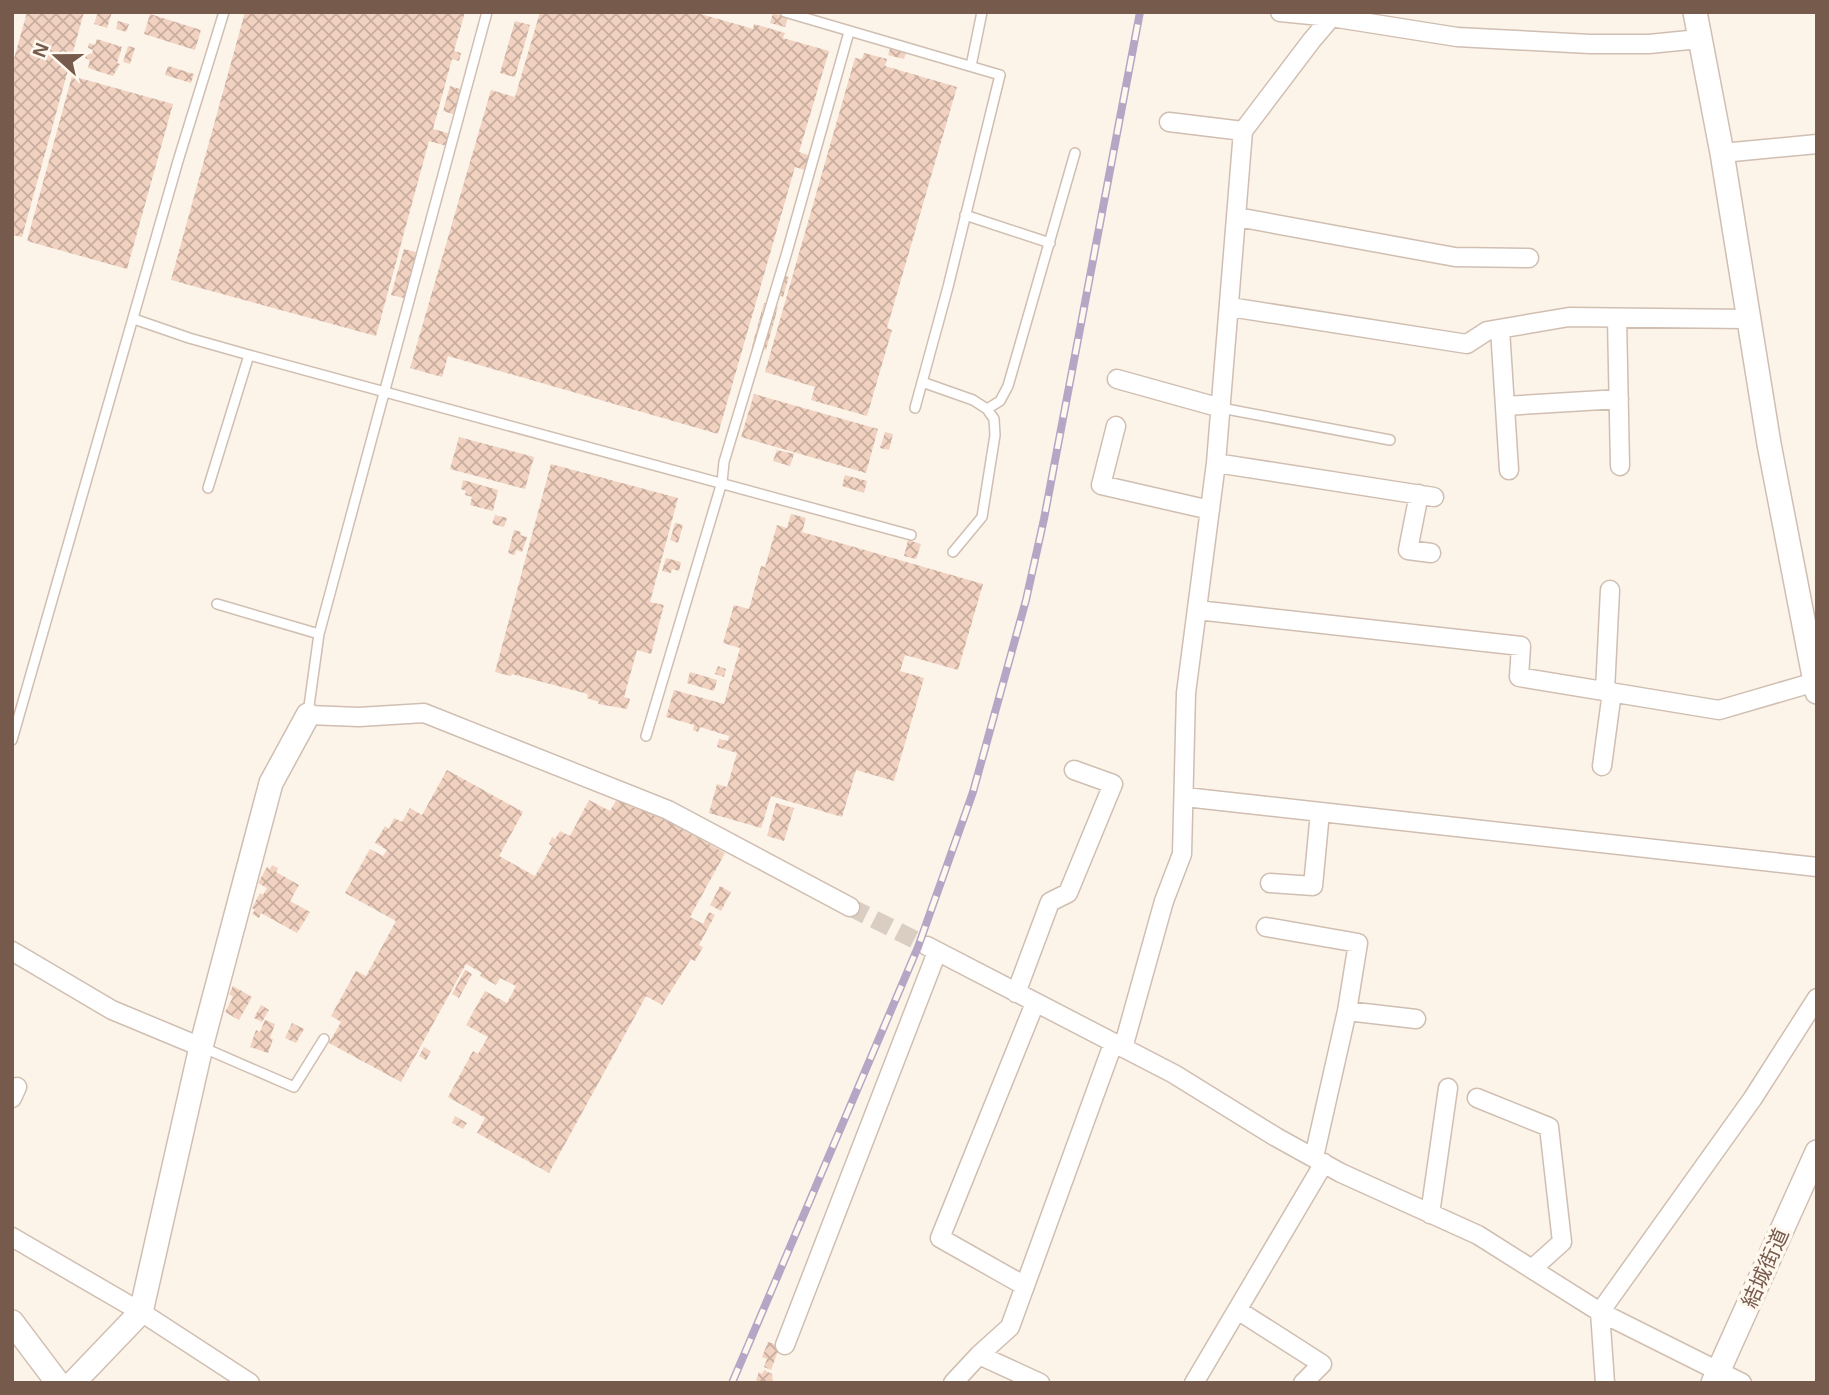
<svg xmlns="http://www.w3.org/2000/svg" width="1829" height="1395" viewBox="0 0 1829 1395" font-family="Helvetica,'Noto Sans JP',sans-serif">
	<defs>
		<pattern id="building-cross-hatch" width="8" height="8" patternUnits="userSpaceOnUse" patternTransform="scale(1.75)"><rect width="8" height="8" fill="#f1d2c1"/><path d="M0 0l8 8M0 8l8-8" fill="none" stroke="#c8ad9f"/></pattern>
	</defs>
	<rect width="100%" height="100%" fill="#fcf4e9"/>
	<!-- building -->
	<path fill="url(#building-cross-hatch)" d="M27 12H84L22 237 12 235V66Z
		M98 12H112L107 28 94 24Z
		M245 12H465L454 51 461 53 459 61 452 59 433 129 451 134 447 146 429 141 376 336 171 280Z
		M540 12H694L753 29 754 24 785 33 783 38 829 51 799 152 818 158 814 173 795 167 718 434 448 356 442 377 410 368 491 90 515 97Z
		M773 13 788 18 785 27 770 23Z
		M150 14 201 30 195 50 144 34Z
		M118 21 129 24 126 32 116 29Z
		M515 21 530 25 515 77 500 73Z
		M97 39 122 47 117 63 120 64 113 76 88 68 90 60 85 58 87 52 92 54 93 50 88 48 89 43 95 45Z
		M891 45 907 50 904 59 888 55Z
		M128 46 135 48 130 64 123 62Z
		M864 53 887 59 885 66 957 87 887 328 892 330 867 416 811 400 815 387 765 372 855 58 862 59Z
		M168 66 194 74 191 83 165 75Z
		M72 76 173 104 127 269 27 241Z
		M450 86 463 90 456 115 443 111Z
		M404 249 416 252 404 298 391 295Z
		M784 276 789 277 783 297 779 295Z
		M764 303 778 307 766 350 752 346Z
		M754 394 878 429 866 473 741 437Z
		M885 432 893 434 889 450 880 448Z
		M459 437 534 457 525 489 450 469Z
		M777 450 794 454 790 466 773 461Z
		M551 464 678 498 650 602 664 605 651 654 637 650 624 697 630 699 627 709 598 704 599 702 587 698 588 694 512 674 511 676 495 672Z
		M845 475 867 481 864 493 842 486Z
		M463 480 498 490 493 511 470 505 472 497 465 495 466 491 461 489Z
		M791 514 806 518 802 532 983 584 958 670 905 655 900 671 924 678 894 781 856 770 842 817 771 796 761 828 709 813 717 784 727 787 737 753 717 747 719 739 728 741 729 736 700 727 698 732 693 730 694 725 666 717 674 690 724 704 740 648 723 643 734 605 749 609 761 566 765 567 777 525 787 528Z
		M495 515 507 518 504 527 492 524Z
		M675 523 683 525 678 543 670 540Z
		M514 530 521 532 520 535 527 537 522 552 516 550 515 555 508 553Z
		M908 540 921 544 916 559 904 556Z
		M666 558 681 562 679 571 672 569 671 573 662 571Z
		M718 666 726 669 724 677 715 674Z
		M690 672 717 680 714 691 687 683Z
		M447 770 523 812 499 856 535 876 552 846 549 844 552 837 555 839 560 831 570 836 589 800 610 811 617 799 632 807 653 813 725 853 690 917 703 924 709 912 715 915 699 945 703 947 695 961 691 959 662 1005 646 996 549 1173 477 1133 485 1118 448 1097 473 1051 478 1054 488 1037 466 1025 485 991 507 1003 516 986 500 978 496 985 480 976 482 973 466 964 401 1082 329 1043 341 1022 331 1016 356 971 366 976 396 921 345 893 370 849 383 856 387 850 375 843 385 826 389 829 394 818 402 822 410 808 422 815Z
		M776 803 794 808 784 841 767 836Z
		M272 865 278 868 276 872 299 885 290 901 310 912 297 933 261 913 259 918 252 914 255 910 252 908 260 893 263 895 267 888 258 883 267 867 270 869Z
		M720 886 731 892 721 911 710 905Z
		M465 970 472 974 459 998 452 994Z
		M233 986 252 997 239 1020 225 1012 233 997 229 994Z
		M261 1005 269 1010 262 1022 254 1018Z
		M265 1020 275 1024 270 1038 273 1039 268 1053 250 1047 256 1030 260 1032Z
		M292 1023 304 1029 296 1043 285 1038Z
		M424 1047 431 1051 426 1060 419 1056Z
		M455 1116 467 1123 463 1129 452 1123Z
		M768 1342 780 1346 771 1370 764 1367 767 1359 762 1357Z
		M764 1370 772 1374 773 1383H759L756 1380 759 1372 762 1374Z"/>
	<g fill="none" stroke-linecap="round" stroke-linejoin="round">
		<!-- minor-tunnel -->
		<path stroke="#dacec2" stroke-width="18" stroke-dasharray="18 9" stroke-linecap="butt" d="M850 907 927 946"/>
		<!-- service casing -->
		<g stroke="#d0beb1" stroke-width="12">
			<path id="service" d="M785 12 1000 75 948 287 915 408
				M971 66 982 12
				M965 215 1050 243
				M134 319 189 338 249 355 911 535
				M922 382 973 400 987 409 994 419 995 435 982 517 953 552
				M1221 408 1390 440
				M987 409 1000 401 1008 386 1075 153
				M208 488 249 355
				M217 604 319 634
				M308 713 319 634 487 12
				M646 736 722 482 724 462 787 252 849 32
				M12 740 178 161 224 12
				M204 1048 294 1087 324 1039"/>
		</g>
		<!-- minor casing -->
		<g stroke="#d0beb1" stroke-width="21">
			<path id="minor" d="M1280 12 1331 17 1457 37 1590 44H1649L1699 39
				M1169 122 1243 131
				M1722 153 1817 144
				M1237 217 1455 257 1529 258
				M1230 307 1467 344 1487 331 1569 317 1747 319
				M1617 318 1620 466
				M1500 329 1509 470
				M1117 379 1221 408
				M1505 406 1619 399
				M1116 426 1101 485 1210 510
				M1216 463 1434 497
				M1419 494 1408 550 1431 553
				M1197 610 1521 646 1519 677 1719 710 1815 682
				M1605 691 1610 590
				M308 715 359 717 424 713 668 810 850 907
				M1602 766 1612 692
				M1185 797 1817 867
				M1270 883 1313 886 1320 812
				M1266 927 1358 943 1347 1011 1314 1157
				M927 946 1174 1074 1276 1137 1341 1173 1478 1235 1600 1312 1742 1383
				M12 951 112 1010 201 1047
				M1016 993 1050 902 1068 893 1113 784 1074 770
				M1347 1011 1416 1019
				M1123 1048 1164 901 1182 854 1186 693 1216 463 1243 131 1312 40 1336 12
				M12 1098 17 1087
				M1477 1098 1549 1127 1562 1242 1532 1269
				M1430 1214 1448 1088
				M12 1237 141 1312 250 1383
				M1025 1286 940 1238 1035 1003
				M1239 1311 1322 1364 1303 1383
				M785 1345 937 952
				M979 1355 1040 1383
				M953 1383 979 1355 1010 1327 1113 1044
				M1194 1383 1324 1163
				M1605 1383 1600 1312 1753 1098 1817 998"/>
		</g>
		<!-- tertiary casing -->
		<g stroke="#d0beb1" stroke-width="26">
			<path id="tertiary" d="M1695 12 1722 153 1769 444 1817 692
				M12 1322 58 1383
				M73 1383 141 1312 201 1047 271 783 308 715
				M1713 1383 1817 1152"/>
		</g>
		<!-- service -->
		<use href="#service" stroke="#fff" stroke-width="9"/>
		<!-- minor -->
		<use href="#minor" stroke="#fff" stroke-width="18"/>
		<!-- tertiary -->
		<use href="#tertiary" stroke="#fff" stroke-width="23"/>
		<!-- rail casing -->
		<g stroke="#b6a6c6" stroke-width="8">
			<path id="rail" d="M732 1383 918 947 973 792 1026 600 1044 519 1140 12"/>
		</g>
		<!-- rail -->
		<use href="#rail" stroke="#fff8ef" stroke-width="5" stroke-dasharray="16" stroke-linecap="butt"/>
	</g>
	<g text-anchor="middle" dominant-baseline="central" stroke-width="7" stroke-linejoin="round" paint-order="stroke">
		<!-- street labels -->
		<g font-size="21" fill="#765a4c" stroke="#fff8ef">
			<text transform="translate(1765 1268) rotate(-66)">結城街道</text>
		</g>
	</g>
	<!-- border -->
	<rect width="1829" height="1395" fill="none" stroke="#765a4c" stroke-width="28"/>
	<!-- north arrow -->
	<g transform="translate(56 56) rotate(291)" stroke="#fff8ef" stroke-width="5" paint-order="stroke">
	<path d="M0-5L12 26L0 18L-12 26Z" fill="#765a4c"/>
	<text y="-10" font-size="19" font-weight="bold" text-anchor="middle" fill="#765a4c">N</text>
	</g>
</svg>
